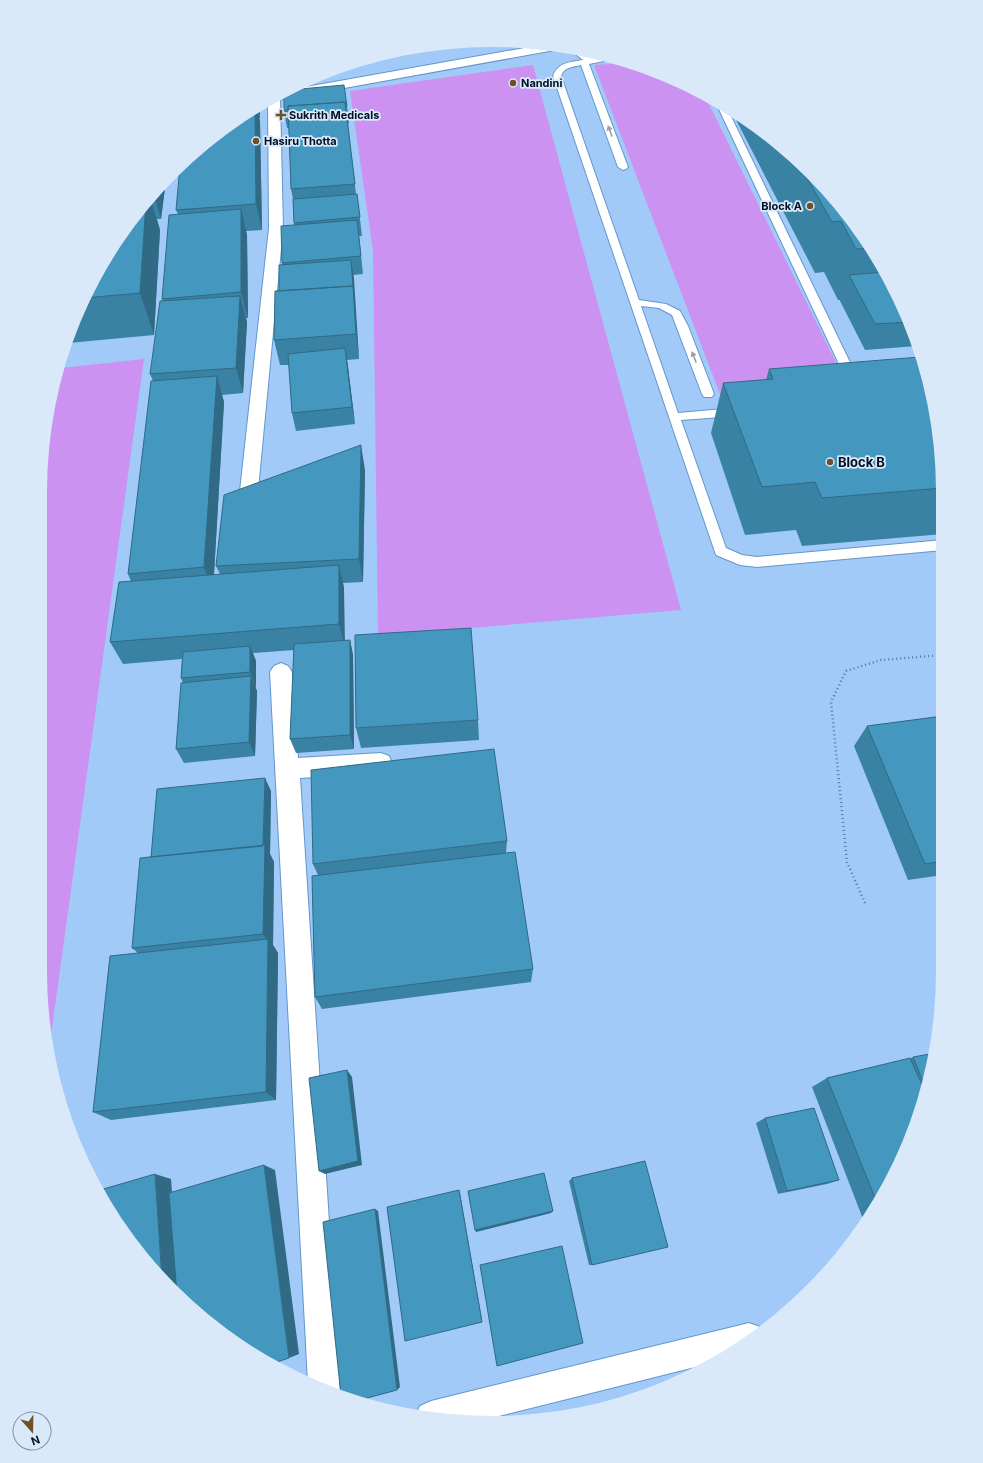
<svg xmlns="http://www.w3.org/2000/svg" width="983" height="1463" viewBox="0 0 983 1463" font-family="Inter,sans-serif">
	<rect width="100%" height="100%" fill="#a1caf8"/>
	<!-- green -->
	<path fill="#cc92f2" d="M625 63 664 74 705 96 850 391 723 402 594 65Z
		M533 65 681 610 378 636 373 251 350 91Z
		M144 359 49 1050 44 1031 40 492 49 404 61 368Z"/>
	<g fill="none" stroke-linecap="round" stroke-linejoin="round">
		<!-- service casing -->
		<g stroke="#6396cc" stroke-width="2">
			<path id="service" d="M568 48 578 49 593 58 605 56 614 59 589 64 628 167 626 169 623 170 618 167 581 65C573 67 564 67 561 76L639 300 666 304 680 311 688 326 714 394 712 397H704L702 394 672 315 659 308 641 306 678 413 735 408 739 409 741 412 739 415 735 416 681 420 726 548 742 555 757 557 943 540V550L757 567 740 565 716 555 553 76C558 62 571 62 583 60Z
				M718 103 727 108 859 381 857 384H849L847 381 717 105Z"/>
		</g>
		<!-- minor casing -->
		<g stroke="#6396cc" stroke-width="2">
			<path id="minor" d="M279 96 280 98 283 228 257 500 255 505 248 507 241 505 239 500 269 228 268 102Z
				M281 663 288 666 292 672 298 758 381 753 389 756 392 763 389 770 381 773 300 778 340 1390 338 1395 319 1389 308 1382 270 672 274 666Z
				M749 1323 760 1327 761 1329 719 1361 479 1421 462 1422 416 1414 420 1406 431 1401Z"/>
		</g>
		<!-- tertiary casing -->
		<g stroke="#6396cc" stroke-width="2">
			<path id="tertiary" d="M541 45 560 47 555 50 278 100 273 99 289 90Z"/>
		</g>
		<!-- path -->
		<path stroke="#597699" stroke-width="2.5" stroke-dasharray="1 3" stroke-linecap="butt" d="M865 903 847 862 831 702 846 671 881 660 943 655"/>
		<!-- service -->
		<use href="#service" fill="#fff" fill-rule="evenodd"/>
		<!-- minor -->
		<use href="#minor" fill="#fff" fill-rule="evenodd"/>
		<!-- tertiary -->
		<use href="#tertiary" fill="#fff" fill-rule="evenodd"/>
	</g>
	<!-- wall -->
	<path fill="#3a82a3" d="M259 106 260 118H259L260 122 262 230 246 231 247 235 248 318H246L247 322 243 393 222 395 224 402 214 574H220L216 566 365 470 363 582 343 583 344 588V640H350L353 655 354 749 296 753 290 739 294 650 253 653 256 661V687H255L257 691 255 756 184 763 176 749 183 683 181 678 182 659 123 664 110 642 131 581 128 574 153 381 150 374 163 301 162 299 178 214 176 210 240 116Z
		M347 106 349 123 348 124 356 194H357L362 236H359L363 274 353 275 359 359 347 360 355 424 296 431 292 413 289 365H280L274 340 279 291 282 265V263L294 225 293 199 291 189 289 128H287L284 110Z
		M731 110 742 116 811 172 867 240 909 319 917 346 865 350 840 301V300H838L824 272 815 273Z
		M166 180 161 219H157L160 230 154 335 69 343 87 292 133 217Z
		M769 369 934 403 943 492V534L802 546 796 530 745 535 711 433 723 383 766 380Z
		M943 716V875L908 880 854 746 867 726Z
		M478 720 479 740 361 748 356 728Z
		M271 791 270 854 274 862 273 945 278 953 276 1100 111 1120 93 1112 138 953 132 948 151 857Z
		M507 841 506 853 533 969 531 982 322 1009 315 997 318 875 313 864Z
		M913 1057 934 1059 896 1171 867 1219H863L812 1087 827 1078 911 1058Z
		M765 1118 839 1180 827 1184 778 1194 756 1123Z
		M572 1178 592 1265H589L569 1181Z"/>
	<!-- shaded-wall -->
	<path fill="#306a85" d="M259 106 260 109V118L258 107Z
		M257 107 260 122 262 230 256 204 255 108Z
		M166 180 161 219 154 194Z
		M150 198 160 230 154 335 140 293 146 202Z
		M241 209 247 235 248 318 241 292Z
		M351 260 354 278 359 359 356 334Z
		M240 296 247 322 243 393 236 368Z
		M345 348 348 366 355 424 352 407Z
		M217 376 224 402 213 591 204 567Z
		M361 445 365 470 363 582 359 559Z
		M339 565 344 588 345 646 339 624Z
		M350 640 353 655 354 749 350 735Z
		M250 646 256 661V687L250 672Z
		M251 676 257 691 255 756 249 742Z
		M265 778 271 791 270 854 274 862 273 945 278 953 276 1100 266 1092 268 941 263 934V847Z
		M347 1070 352 1077 362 1165 325 1174 319 1171Z
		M264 1165 275 1170 299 1354 289 1358Z
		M155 1174 171 1179 180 1297 172 1291 162 1279Z
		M459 1190 460 1193 482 1320V1322Z
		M375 1209 378 1211 400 1387 397 1390Z
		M553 1211 551 1213 476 1232 475 1230Z"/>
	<!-- building -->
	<path fill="#4497be" stroke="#306a85" d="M344 85 347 106H346L345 102 288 106V110H284V93L289 90Z
		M345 102 355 184 291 189 288 106Z
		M255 108 256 204 176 210 180 166 240 116Z
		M798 162 811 172 867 240 871 248 856 249 841 221 832 222Z
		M357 194 360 217 294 223 293 199Z
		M146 202 140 293 84 298 87 292 133 217Z
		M241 209V292L162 299 169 215Z
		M357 220 361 256 282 263 281 226Z
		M351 260 353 288V286L279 291V265Z
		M884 272 909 319 910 322 875 324 849 275Z
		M353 286 356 334 274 340 275 291Z
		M240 296 236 368 150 374 160 301Z
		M345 348 352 407 292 413 288 354Z
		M920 357 934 403 943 488 822 498 815 482 762 487 723 383 773 379 769 369Z
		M217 376 204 567 128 574 151 381Z
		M361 445 359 559 216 566 224 495Z
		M339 565V624L110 642 119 582Z
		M471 628 478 720 356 728 355 635Z
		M350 640V735L290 739 294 644Z
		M250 646V672L181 678 183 652Z
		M251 676 249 742 176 749 181 683Z
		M943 716V861L925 864 867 726Z
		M494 749 507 841 313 864 311 770Z
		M265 778 263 846 151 857 157 789Z
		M265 845 263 934 132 948 140 858Z
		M515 852 533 969 315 997 312 876Z
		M268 939 266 1092 93 1112 110 956Z
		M935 1053 934 1059 925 1087 913 1057Z
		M910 1058 924 1089 896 1171 877 1203 827 1078Z
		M347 1070 358 1161 319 1171 309 1078Z
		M814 1108 839 1180 787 1191 765 1118Z
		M645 1161 668 1247 592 1265 572 1178Z
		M264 1165 289 1358 274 1363 216 1330 177 1295 169 1193Z
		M544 1173 553 1211 475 1230 468 1191Z
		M155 1174 162 1279 116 1223 100 1190Z
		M459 1190 482 1322 405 1341 387 1207Z
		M375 1209 397 1390 356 1401 341 1396 323 1222Z
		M562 1246 583 1343 497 1366 480 1265Z"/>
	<!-- one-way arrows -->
	<defs><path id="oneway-solid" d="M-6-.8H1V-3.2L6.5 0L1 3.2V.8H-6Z"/></defs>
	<g fill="#999fa7">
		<use href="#oneway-solid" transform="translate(610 131) rotate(-110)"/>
		<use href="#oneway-solid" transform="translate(694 357) rotate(-111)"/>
	</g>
	<!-- markers -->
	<g fill="#6f4f25" stroke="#d9e9fa" stroke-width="1.5">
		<circle cx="513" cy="83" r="4"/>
		<path d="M279 109h4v4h4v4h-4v4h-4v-4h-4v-4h4z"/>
		<circle cx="256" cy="141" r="4"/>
		<circle cx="810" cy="206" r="4"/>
		<circle cx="830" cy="462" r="4"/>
	</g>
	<g text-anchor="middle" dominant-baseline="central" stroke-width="3.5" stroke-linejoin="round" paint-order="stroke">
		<!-- far-poi labels -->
		<g font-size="11" font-weight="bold" fill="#000f23" stroke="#d9e9fa" text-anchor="start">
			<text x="521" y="83">Nandini</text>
			<text x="289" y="115">Sukrith Medicals</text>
			<text x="264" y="141">Hasiru Thotta</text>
			<text x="802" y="206" text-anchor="end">Block A</text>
		</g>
		<!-- poi labels -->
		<g font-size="13" font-weight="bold" fill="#000f23" stroke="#d9e9fa" text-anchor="start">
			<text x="838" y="462">Block B</text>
		</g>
	</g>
	<!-- crop -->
	<path d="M0 0H983V1463H0ZM491 47H492A444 444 0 0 1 936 491V972A444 444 0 0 1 492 1416H491A444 444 0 0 1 47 972V491A444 444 0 0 1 491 47Z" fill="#d9e9fa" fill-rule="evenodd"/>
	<!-- north arrow -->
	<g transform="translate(32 1431) rotate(160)"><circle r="19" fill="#d9e9fa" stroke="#8292a4"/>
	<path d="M0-3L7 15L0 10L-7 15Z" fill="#6f4f25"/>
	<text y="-6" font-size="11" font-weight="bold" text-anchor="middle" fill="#000f23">N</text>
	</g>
</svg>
